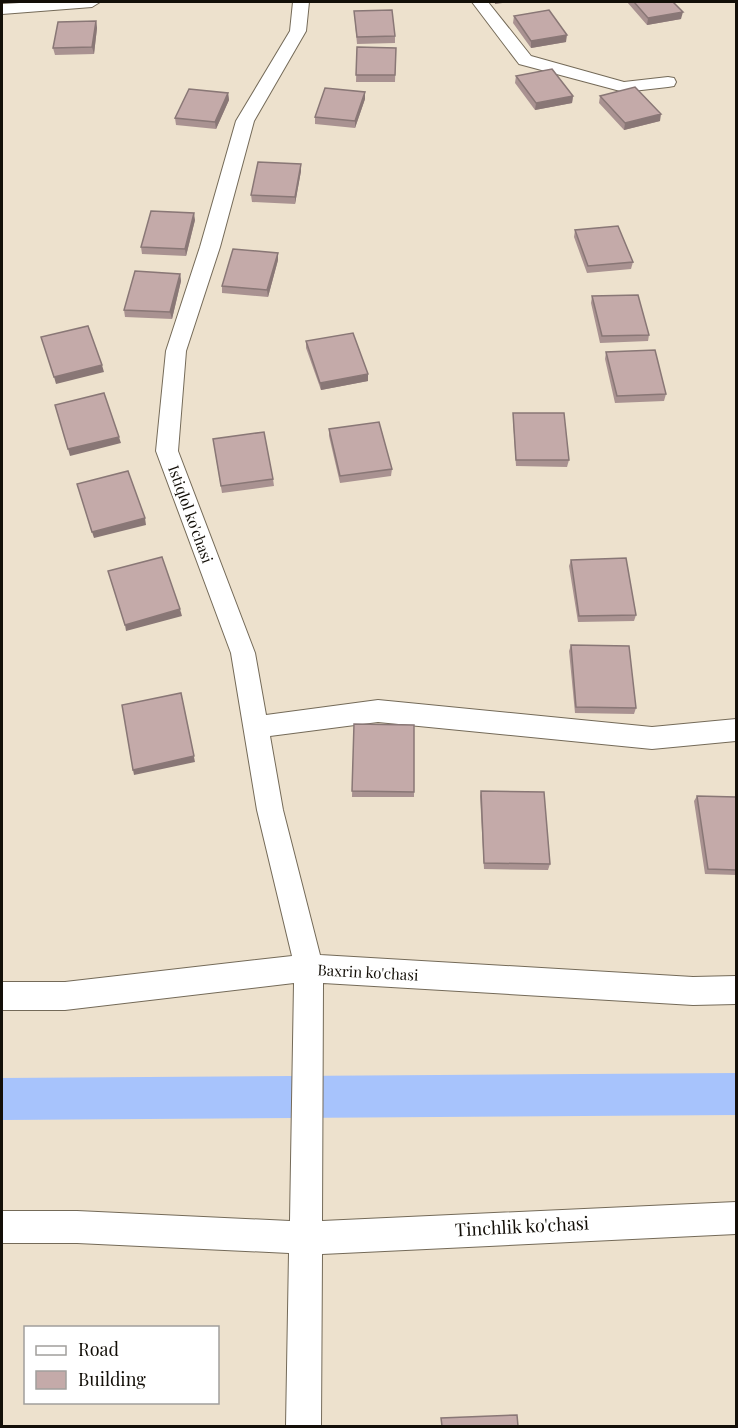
<svg xmlns="http://www.w3.org/2000/svg" width="738" height="1428" viewBox="0 0 738 1428" font-family="'Playfair Display',serif">
	<rect width="100%" height="100%" fill="#ede1cd"/>
	<g fill="none" stroke-linecap="round" stroke-linejoin="round">
		<!-- canal -->
		<path fill="#a7c3fc" fill-rule="evenodd" d="M736 1073V1115L2 1120V1078Z"/>
		<!-- minor casing -->
		<g stroke="#746a58" stroke-width="2">
			<path id="minor" d="M37 2H100L92 7 2 14V4Z
				M293 2H309L306 31 254 121 220 247 186 351 178 451 255 653 266 715 378 700 652 727 736 719V741L652 749 378 722 270 736 283 810 320 955 693 977 736 976V1004L693 1005 323 983 322 1221 736 1202V1234L322 1254 321 1426H286L289 1253 77 1243H2V1211H77L290 1221 294 983 65 1010H2V982H65L292 956 257 810 231 653 156 451 166 351 200 247 236 121 290 31Z
				M472 2H488L531 56 624 82 668 77 674 78 676 82 674 86 668 87 624 92 519 64Z"/>
		</g>
		<!-- minor -->
		<use href="#minor" fill="#fff" fill-rule="evenodd"/>
	</g>
	<!-- wall -->
	<path fill="#a99291" d="M627 2H673L681 19 647 25Z
		M354 11 395 36V43L357 44Z
		M514 16 566 42 531 48 513 23Z
		M96 21 97 28 94 54 55 55 53 48Z
		M357 47 396 48 395 82H356Z
		M516 76 573 96 572 103 535 110 515 83Z
		M228 93 229 100 216 129 176 125 175 118Z
		M600 96 660 121 624 130 599 103Z
		M365 99 355 128 315 124V117Z
		M301 171 295 204 252 202 251 195Z
		M195 220 186 256 142 254 141 247Z
		M575 230 633 262 631 269 587 273 574 237Z
		M278 260 268 297 222 293V286Z
		M180 274 181 281 172 319 125 317 124 310Z
		M592 296 649 335 648 341 600 343 591 303Z
		M306 341 368 381 321 390 306 348Z
		M606 352 666 394 664 401 615 403 605 359Z
		M513 413 569 460 567 467 516 466 513 419Z
		M329 429 392 469 391 476 340 483 329 436Z
		M213 439 273 479 274 486 222 493Z
		M571 560 636 615 634 621 578 622 569 566Z
		M571 645 636 708 634 714 575 713 569 651Z
		M354 724 414 792V797H352Z
		M481 791 550 864 548 870 484 869 480 796Z
		M697 796 736 797V875L705 874 694 801Z"/>
	<!-- shaded-wall -->
	<path fill="#897776" d="M495 2H510L495 4Z
		M683 12 681 19 647 25 648 18Z
		M96 21 97 28 94 54 92 47Z
		M567 35 566 42 531 48V41Z
		M365 92V99L355 128V121Z
		M228 93 229 100 216 129 215 122Z
		M573 96 572 103 535 110 536 103Z
		M661 114 660 121 624 130 625 123Z
		M301 164V171L295 204V197Z
		M194 213 195 220 186 256 185 249Z
		M278 253V260L268 297 267 290Z
		M180 274 181 281 172 319 170 312Z
		M102 365 104 372 56 384 54 377Z
		M368 374V381L321 390 320 383Z
		M119 437 121 443 70 456 68 449Z
		M145 518 146 525 94 538 92 532Z
		M180 609 182 616 126 631 125 625Z
		M181 693 195 762 134 775 133 770Z"/>
	<!-- building -->
	<path fill="#c4aaa9" stroke="#897776" stroke-width="1.5" d="M634 2H673L683 12 648 18Z
		M392 10 395 36 357 37 354 11Z
		M549 10 567 35 531 41 514 16Z
		M96 21 92 47 53 48 58 22Z
		M357 47 396 48 395 75H356Z
		M552 69 573 96 536 103 516 76Z
		M635 87 661 114 625 123 600 96Z
		M325 88 365 92 355 121 315 117Z
		M189 89 228 93 215 122 175 118Z
		M258 162 301 164 295 197 251 195Z
		M151 211 194 213 185 249 141 247Z
		M618 226 633 262 588 266 575 230Z
		M233 249 278 253 267 290 222 286Z
		M135 271 180 274 170 312 124 310Z
		M638 295 649 335 602 336 592 296Z
		M88 326 102 365 54 377 41 337Z
		M353 333 368 374 320 383 306 341Z
		M655 350 666 394 617 396 606 352Z
		M104 393 119 437 68 449 55 405Z
		M513 413H564L569 460H516Z
		M379 422 392 469 340 476 329 429Z
		M264 432 273 479 221 486 213 439Z
		M128 471 145 518 92 532 77 484Z
		M162 557 180 609 125 625 108 571Z
		M626 558 636 615 579 616 571 560Z
		M571 645 629 646 636 708 576 707Z
		M181 693 194 756 133 770 122 705Z
		M354 724 414 725V792L352 791Z
		M481 791 544 792 550 864 484 863Z
		M697 796 736 797V870L708 869Z
		M517 1415 518 1426H442L441 1418Z"/>
	<g text-anchor="middle" dominant-baseline="central" stroke-width="4.5" stroke-linejoin="round" paint-order="stroke">
		<!-- street labels -->
		<g font-size="15" fill="#130f08" stroke="#fff">
			<text transform="translate(191 514) rotate(70)">Istiqlol ko'chasi</text>
			<text transform="translate(368 972) rotate(3)">Baxrin ko'chasi</text>
		</g>
		<!-- near-street labels -->
		<g font-size="18" fill="#130f08" stroke="#fff">
			<text transform="translate(522 1226) rotate(-3)">Tinchlik ko'chasi</text>
		</g>
	</g>
	<!-- border -->
	<rect width="738" height="1428" fill="none" stroke="#130f08" stroke-width="6"/>
	<!-- legend -->
	<rect x="24" y="1326" width="195" height="78" fill="#ffffff" stroke="#a19f9c" stroke-width="1.5"/>
	<rect x="36" y="1346" width="30" height="9" fill="#ffffff" stroke="#a19f9c" stroke-width="1.5"/>
	<text x="78" y="1356" font-size="18" fill="#130f08">Road</text>
	<rect x="36" y="1371" width="30" height="18" fill="#c4aaa9" stroke="#a19f9c" stroke-width="1.5"/>
	<text x="78" y="1386" font-size="18" fill="#130f08">Building</text>
</svg>
